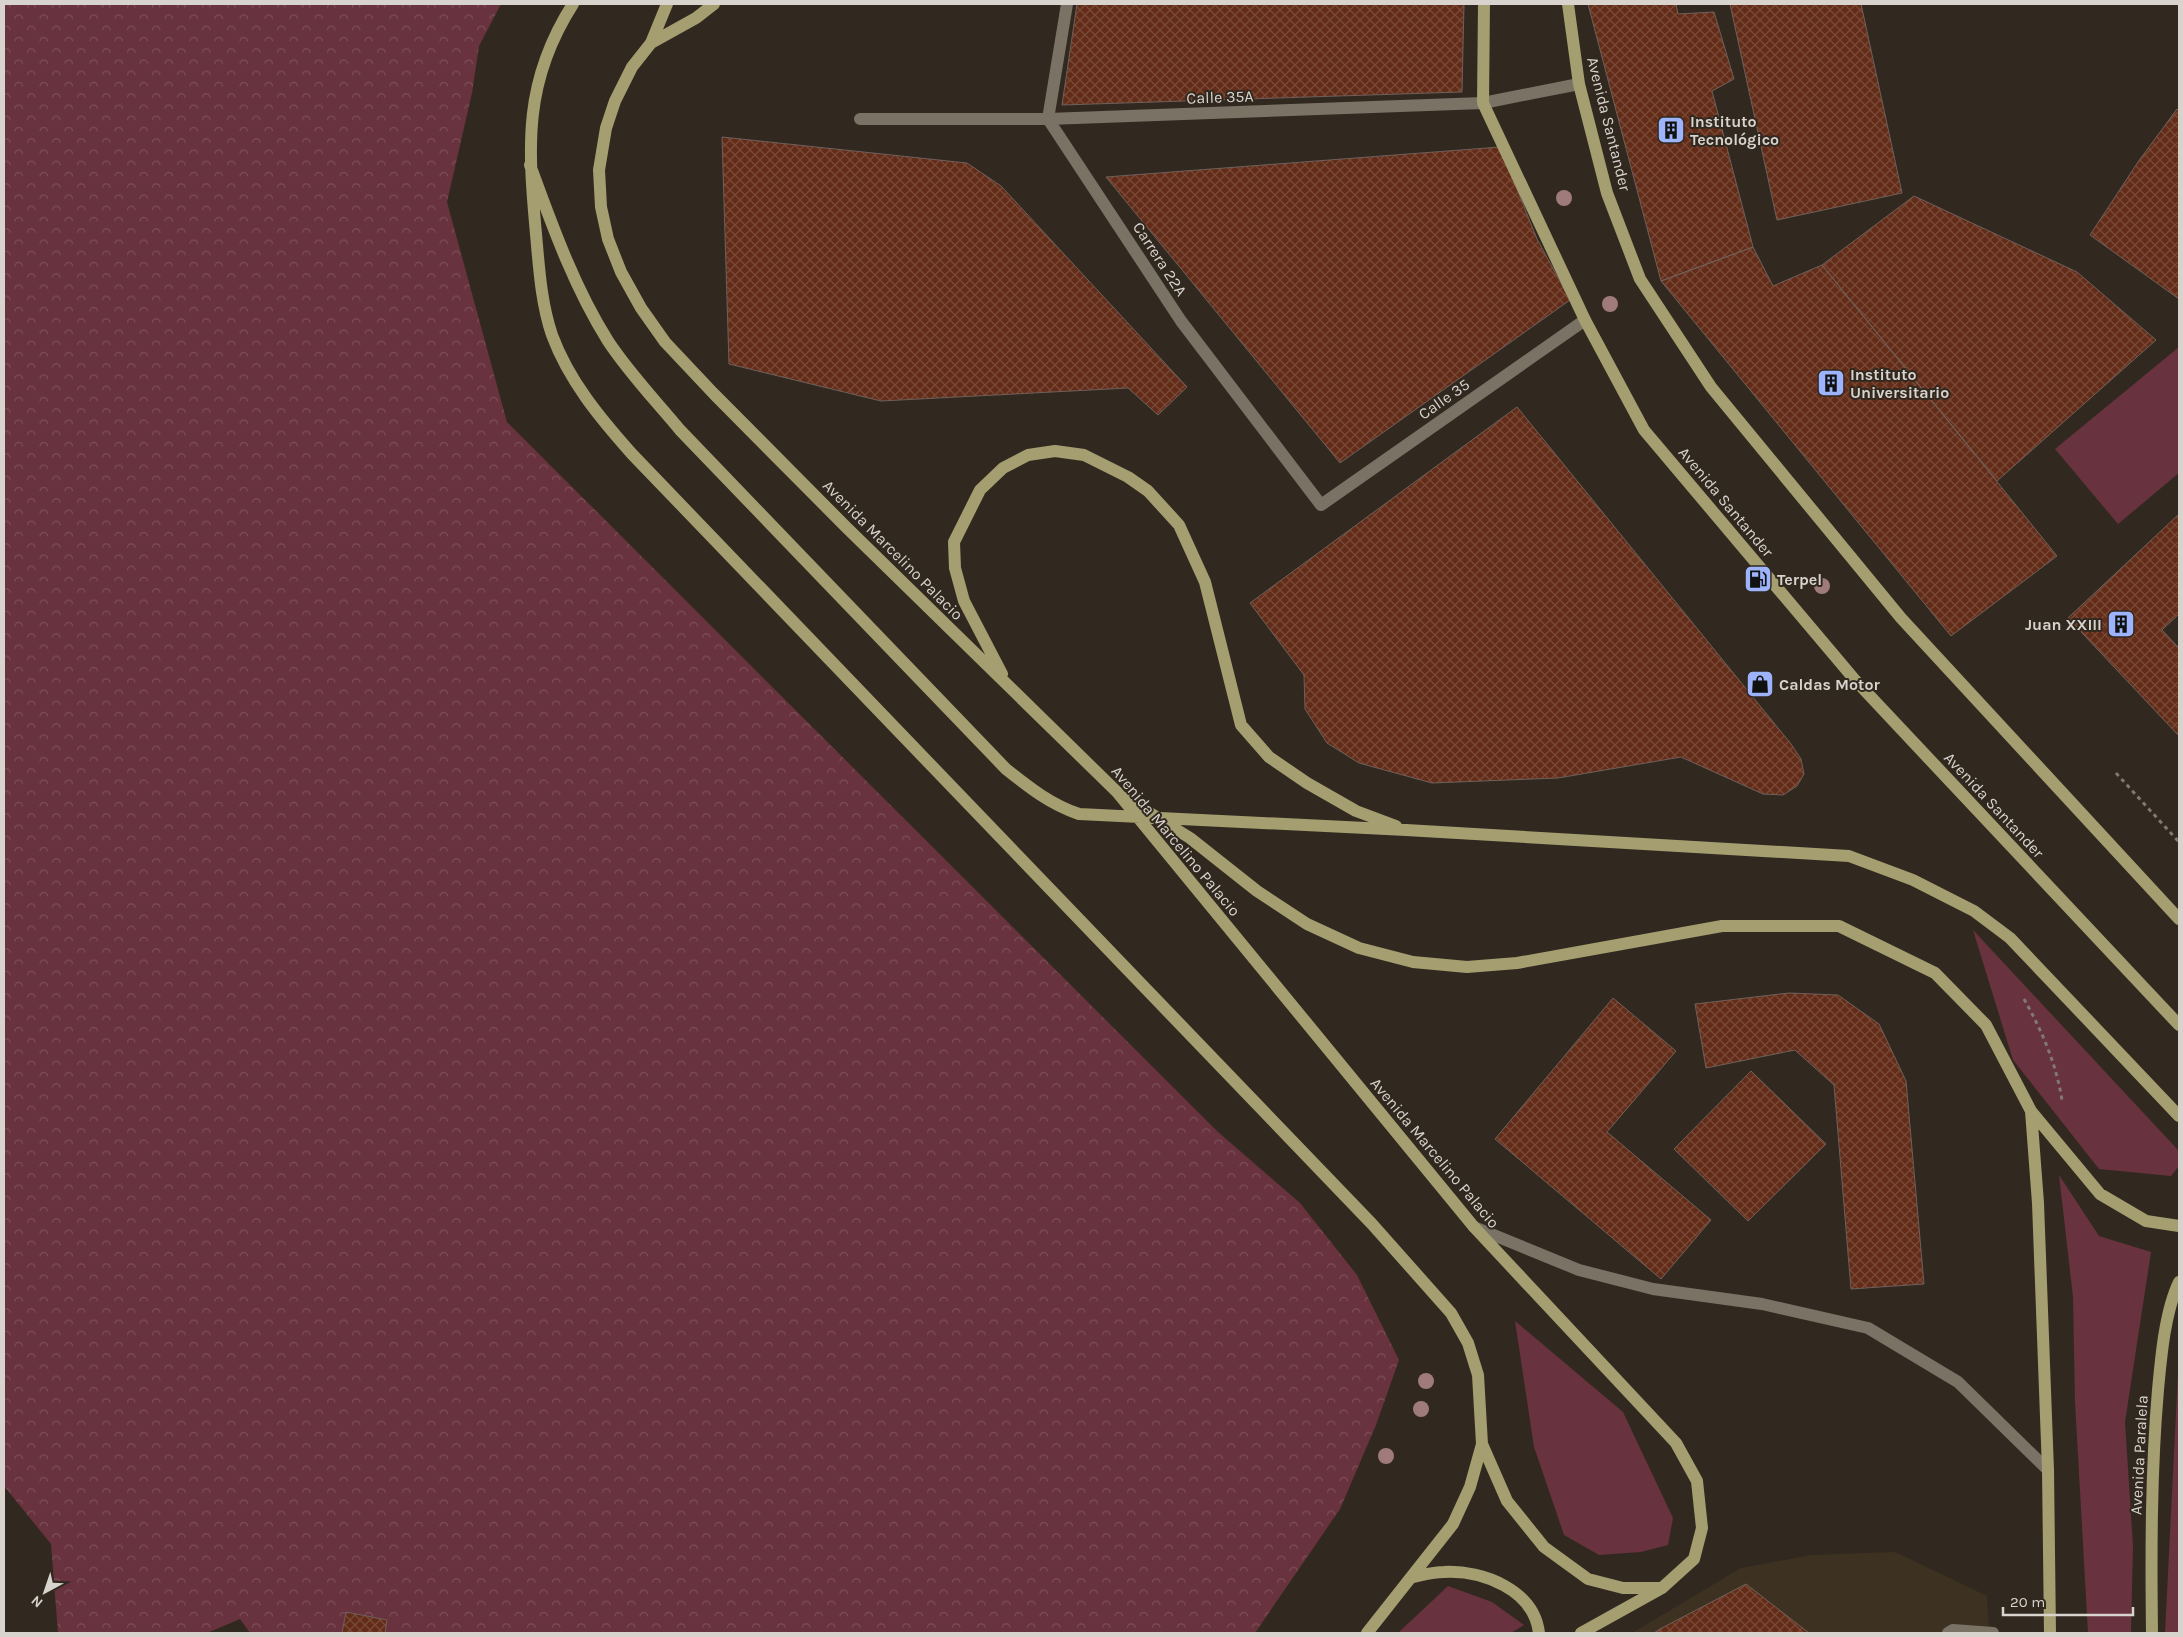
<svg xmlns="http://www.w3.org/2000/svg" width="2183" height="1637" viewBox="0 0 2183 1637" font-family="Karla,sans-serif">
	<defs>
		<pattern id="forest-crowns" width="20" height="18" patternUnits="userSpaceOnUse" patternTransform="scale(1.25)"><rect width="20" height="18" fill="#68323e"/><path d="M2 6a3 3 0 1 1 6 0M12 15a3 3 0 1 1 6 0" fill="none" stroke="#7d4f59"/></pattern>
		<pattern id="building-cross-hatch" width="8" height="8" patternUnits="userSpaceOnUse" patternTransform="scale(1.25)"><rect width="8" height="8" fill="#632c18"/><path d="M0 0l8 8M0 8l8-8" fill="none" stroke="#794a38"/></pattern>
	</defs>
	<rect width="100%" height="100%" fill="#31291f"/>
	<!-- built -->
	<path fill="#3d3122" d="M1895 1552 1987 1596 1989 1633H1632L1741 1568 1811 1555Z"/>
	<!-- grass -->
	<path fill="#68323e" d="M2179 347V473L2118 524 2055 449Z
		M1973 930 2179 1151V1166L2171 1176 2099 1169 2013 1060Z
		M2059 1175 2099 1236 2151 1252 2125 1422 2133 1546 2131 1633H2088L2075 1402 2073 1297Z
		M1515 1321 1623 1412 1673 1518 1668 1545 1641 1552 1599 1555 1564 1535 1534 1447Z
		M2179 1353V1633H2165Z
		M1448 1586 1492 1602 1524 1625 1511 1633H1398Z"/>
	<!-- forest -->
	<path fill="url(#forest-crowns)" d="M4 4H501L479 46 472 93 447 202 507 422 1218 1132 1300 1203 1357 1275 1399 1360 1376 1425 1340 1509 1255 1633H250L240 1619 207 1633H58L51 1544 4 1486Z"/>
	<!-- building -->
	<path fill="url(#building-cross-hatch)" stroke="#6f605b" d="M1077 4H1464L1462 92 1062 105Z
		M1588 4H1676L1678 14 1714 12 1734 79 1712 91 1753 247 1661 281Z
		M1730 4H1861L1902 193 1777 220Z
		M2177 109 2179 111V299L2090 235 2138 162Z
		M722 137 967 163 1001 186 1187 387 1158 415 1128 388 881 401 729 364Z
		M1500 147 1537 239 1570 300 1340 463 1106 177Z
		M1914 196 2077 272 2156 340 1997 481 1822 265Z
		M1753 247 1773 286 1822 265 2057 556 1951 636 1661 281Z
		M1517 407 1791 744 1801 759 1804 774 1797 786 1783 795 1763 794 1681 757 1558 778 1432 783 1359 763 1327 743 1305 709 1304 675 1250 603Z
		M2179 514V614L2162 630 2179 648V736L2068 618Z
		M1789 993 1838 995 1879 1024 1906 1081 1924 1284 1851 1289 1834 1085 1795 1050 1706 1068 1695 1004Z
		M1613 998 1676 1051 1607 1132 1711 1220 1661 1279 1495 1139Z
		M1751 1071 1826 1144 1748 1221 1674 1149Z
		M1746 1584 1809 1633H1654L1660 1629Z
		M346 1612 387 1620 385 1633H342Z"/>
	<g fill="none" stroke-linecap="round" stroke-linejoin="round">
		<!-- path -->
		<path stroke="#807971" stroke-width="3" stroke-dasharray="4 4" stroke-linecap="butt" d="M2116 773 2179 842
			M2024 999C2042 1031 2056 1063 2062 1100"/>
		<!-- minor -->
		<path stroke="#7b7266" stroke-width="12" d="M1067 4 1048 119 1181 321 1321 505 1585 320
			M860 119H1048L1483 103 1579 84
			M1474 1227 1579 1270 1653 1289 1762 1304 1868 1328 1958 1382 2048 1470
			M1948 1633 1953 1630 1993 1633"/>
		<!-- major -->
		<path stroke="#a59e70" stroke-width="12" d="M573 4C523 82 528 146 536 234 539 267 541 303 552 335 569 381 600 418 632 454L1372 1224 1451 1313 1468 1343 1478 1375 1482 1444 1470 1487 1453 1524 1367 1633
			M667 4 651 43 632 67 615 101 606 128 599 170 601 207 608 239 621 272 641 308 665 342 714 394 846 527 1117 792 1474 1227 1676 1443 1697 1481 1702 1528 1694 1559 1662 1588 1581 1633
			M1484 4 1483 103 1585 320 1644 430 1855 680 2179 1025
			M1568 4 1579 84 1607 193 1640 279 1711 387 1901 618 2179 919
			M651 43 696 18 714 4
			M530 165C552 225 574 287 608 341 629 373 656 401 680 430L1006 769C1030 788 1050 804 1079 814L1406 830 1849 856 1913 880 1974 911 2010 938 2179 1116
			M1002 674 964 601 955 568 954 542 980 490 1003 468 1028 455 1055 451 1084 455 1128 477 1148 491 1179 525 1205 582 1241 725 1269 757 1307 783 1356 811 1396 826
			M1126 798 1190 838 1257 891 1307 924 1359 948 1413 962 1467 967 1517 963 1722 926H1839L1935 973 1986 1025 2031 1111 2038 1203 2048 1470 2050 1633
			M2031 1111 2100 1194 2146 1221 2179 1226
			M1482 1444 1507 1501 1544 1547 1588 1579 1623 1588H1661
			M1413 1577C1423 1575 1433 1572 1444 1572 1483 1570 1534 1590 1539 1633
			M2152 1633C2151 1552 2151 1471 2158 1390 2161 1357 2165 1311 2179 1282"/>
	</g>
	<!-- trees -->
	<g fill="#a07b7c">
		<circle cx="1564" cy="198" r="8"/>
		<circle cx="1610" cy="304" r="8"/>
		<circle cx="1822" cy="586" r="8"/>
		<circle cx="1426" cy="1381" r="8"/>
		<circle cx="1421" cy="1409" r="8"/>
		<circle cx="1386" cy="1456" r="8"/>
	</g>
	<!-- icons -->
	<defs>
		<g id="building-square" transform="scale(1.4375)"><rect x="-9" y="-9" width="18" height="18" rx="4" fill="#9db4fd" stroke="#31291f"/><path d="M-4-6H4V6H1V3H-1V6H-4ZM-2.5-4.3h1.7v1.8h-1.7ZM.8-4.3h1.7v1.8H.8ZM-2.5-1h1.7V.8h-1.7ZM.8-1h1.7V.8H.8Z" fill="#111"/></g>
		<g id="fuel-square" transform="scale(1.4375)"><rect x="-9" y="-9" width="18" height="18" rx="4" fill="#9db4fd" stroke="#31291f"/><path d="M-5.5-6h7V0h2V4h1.3V-2.5L3-4.5l.8-.8L6-3V5H2.5V1h-1V6h-7ZM-4.2-4.7v3.2H.2V-4.7Z" fill="#111"/></g>
		<g id="shop-square" transform="scale(1.4375)"><rect x="-9" y="-9" width="18" height="18" rx="4" fill="#9db4fd" stroke="#31291f"/><path d="M-5-2.5h2.3a2.7 3.5 0 0 1 5.4 0H5L5.5 6h-11ZM-1.5-2.5h3a1.5 2.3 0 0 0-3 0Z" fill="#111"/></g>
	</defs>
	<g fill-rule="evenodd">
		<use href="#building-square" x="1671" y="130"/>
		<use href="#building-square" x="1831" y="383"/>
		<use href="#fuel-square" x="1758" y="579"/>
		<use href="#building-square" x="2121" y="624"/>
		<use href="#shop-square" x="1760" y="684"/>
	</g>
	<g text-anchor="middle" dominant-baseline="central" stroke-width="4" stroke-linejoin="round" paint-order="stroke">
		<!-- street labels -->
		<g font-size="16" fill="#d8d3cd" stroke="#31291f">
			<text transform="translate(1220 97) rotate(-2)">Calle 35A</text>
			<text transform="translate(1609 124) rotate(76)">Avenida Santander</text>
			<text transform="translate(1160 259) rotate(57)">Carrera 22A</text>
			<text transform="translate(1444 399) rotate(-35)">Calle 35</text>
			<text transform="translate(1726 502) rotate(50)">Avenida Santander</text>
			<text transform="translate(893 550) rotate(45)">Avenida Marcelino Palacio</text>
			<text transform="translate(1994 805) rotate(47)">Avenida Santander</text>
			<text transform="translate(1176 841) rotate(50)">Avenida Marcelino Palacio</text>
			<text transform="translate(1435 1153) rotate(50)">Avenida Marcelino Palacio</text>
			<text transform="translate(2139 1455) rotate(-87)">Avenida Paralela</text>
		</g>
		<!-- poi labels -->
		<g font-size="16" font-weight="bold" fill="#d8d3cd" stroke="#31291f" text-anchor="start">
			<text x="1690" y="121">Instituto<tspan x="1690" dy="18">Tecnológico</tspan></text>
			<text x="1850" y="374">Instituto<tspan x="1850" dy="18">Universitario</tspan></text>
			<text x="1777" y="579">Terpel</text>
			<text x="2102" y="624" text-anchor="end">Juan XXIII</text>
			<text x="1779" y="684">Caldas Motor</text>
		</g>
	</g>
	<!-- border -->
	<rect width="2183" height="1637" fill="none" stroke="#d8d3cd" stroke-width="10"/>
	<!-- north arrow -->
	<g transform="translate(45 1592) rotate(220)" stroke="#31291f" stroke-width="4" paint-order="stroke">
	<path d="M0-4L9 19L0 12L-9 19Z" fill="#d8d3cd"/>
	<text y="-8" font-size="14" font-weight="bold" text-anchor="middle" fill="#d8d3cd">N</text>
	</g>
	<!-- scale -->
	<path d="M2003 1607v8h130v-8" fill="none" stroke="#d8d3cd" stroke-width="2.5"/>
	<text x="2010" y="1607" font-size="15" fill="#d8d3cd" stroke="#31291f" stroke-width="4" paint-order="stroke">20 m</text>
</svg>
